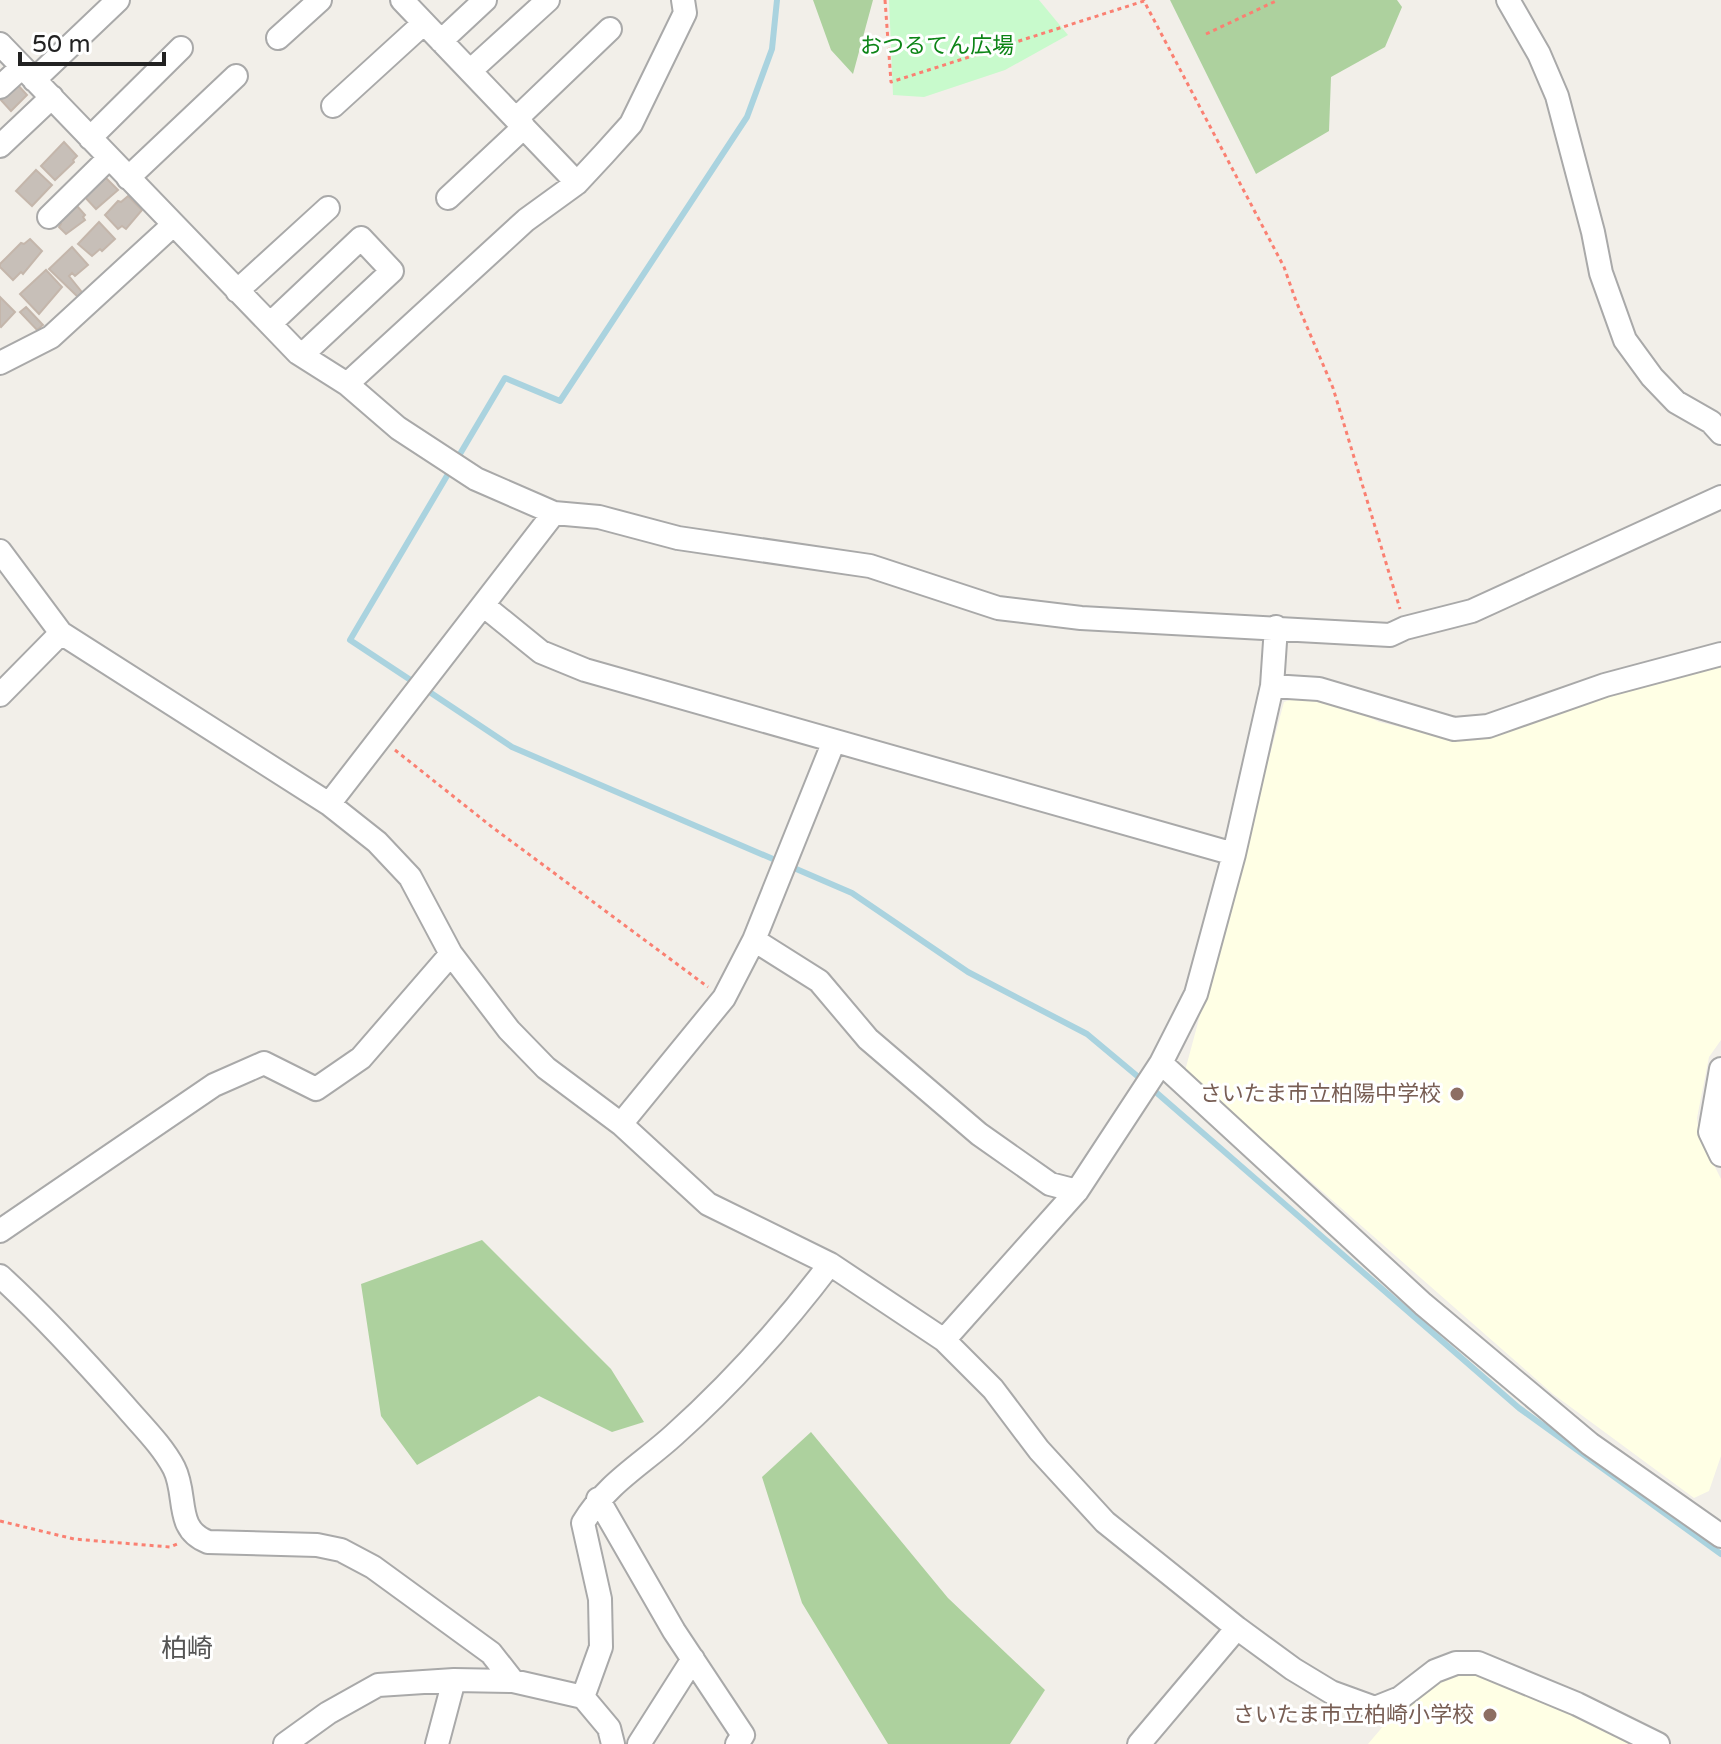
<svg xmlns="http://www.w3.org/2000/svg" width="1721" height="1744" viewBox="0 0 1721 1744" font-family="'Varela Round','Noto Sans JP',sans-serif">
	<rect width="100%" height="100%" fill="#f2efe9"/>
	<!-- education -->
	<path fill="#ffffe5" d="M1721 662V1040L1709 1057 1697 1118 1699 1135 1721 1179V1456L1709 1491 1694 1498 1553 1394 1185 1071 1284 702 1301 696 1320 699 1361 713 1379 722 1460 741 1479 740 1593 697Z
		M1453 1671 1488 1675 1642 1744H1368L1385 1724Z"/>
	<!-- forest -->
	<path fill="#add19e" d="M813 0H873L853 74 831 50Z
		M1170 0H1397L1402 7 1385 47 1331 77 1329 131 1256 174Z
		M482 1240 611 1369 644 1422 612 1432 539 1396 417 1465 381 1416 361 1284Z
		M811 1432 948 1598 1045 1690 1010 1744H888L802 1603 762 1477Z"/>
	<!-- park -->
	<path fill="#c8facc" d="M889 0H1039L1068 35 1005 70 924 97 893 95Z"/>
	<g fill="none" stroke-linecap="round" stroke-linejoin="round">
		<!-- stream -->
		<path stroke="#aad3df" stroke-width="6" d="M457 459 505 378 560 401 747 117 772 49 777 0
			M415 683 350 640 451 469
			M425 689 512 747 852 893 968 972 1087 1034 1142 1080
			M1150 1087 1519 1408 1721 1554"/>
	</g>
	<!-- building -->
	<path fill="#c7bfb8" stroke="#c4b6ab" stroke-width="2" d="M16 83 27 95 11 111 0 99Z
		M64 142 77 156 73 160 74 162 55 180 41 166Z
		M36 170 52 185 32 206 16 191Z
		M103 175 118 190 96 209 83 195Z
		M128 196 142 210 126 229 122 226 118 229 105 215 118 201 121 202Z
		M77 206 85 215 83 217 85 220 66 234 59 227 61 224 57 221Z
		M99 222 115 239 102 251 100 249 92 256 78 244Z
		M30 239 42 251 23 274 21 272 13 280 0 267V264L21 243 24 244Z
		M72 247 88 265 75 276 72 273 69 276 85 296 80 299 49 269Z
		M46 270 62 287 39 314 20 294Z
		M0 297 15 312 1 327 0 326Z
		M26 307 43 325 37 330 20 312Z"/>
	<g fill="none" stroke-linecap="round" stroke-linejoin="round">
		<!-- minor casing -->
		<g stroke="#a9a9a9" stroke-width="26">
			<path id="minor" d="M402 0 577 183
				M1508 0 1539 54 1557 96 1593 232 1601 273 1625 340 1652 377 1676 402 1711 422 1721 433
				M278 38 320 0
				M441 41 485 0
				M0 44 298 353 347 384 398 428 476 479 554 513 599 517 678 538 870 566 998 608 1081 618 1390 635 1405 628 1472 611 1721 497
				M470 71 548 0
				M34 80 118 0
				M0 87 22 67
				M333 106 424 23
				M516 119 610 29
				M90 138 181 48
				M0 146 52 97
				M128 178 236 76
				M448 198 524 127
				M49 217 109 158
				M237 291 328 208
				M270 324 361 238 392 271 302 355
				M0 363 51 337 173 225
				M347 384 526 220 577 183 604 154 631 124 685 13 683 0
				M0 551 61 633 329 804 377 842 410 877 451 954 509 1030 546 1068 621 1124 708 1204 830 1264 944 1340 993 1389 1039 1450 1105 1522 1237 1628 1293 1669 1331 1692 1375 1708 1400 1698 1435 1671 1456 1663H1478L1577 1704 1658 1744
				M483 605 541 652 585 670 1234 854
				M1272 686 1319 689 1454 729 1488 726 1605 685 1721 654
				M0 695 61 633
				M329 804 554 513
				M754 940 819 981 868 1039 979 1134 1050 1184 1077 1191
				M1161 1063 1423 1304 1590 1444 1721 1536
				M1721 1069 1710 1132 1721 1155
				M621 1124 724 998 754 940 834 741
				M0 1231 214 1085 264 1063 316 1089 361 1058 451 954
				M0 1276C44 1316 85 1361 124 1405 141 1425 162 1445 174 1468 188 1496 174 1529 208 1542L317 1545 341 1550 373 1567 491 1653 513 1681
				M944 1340 1077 1191 1161 1063 1196 994 1234 854 1272 686 1276 627
				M598 1499 674 1631 743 1735 737 1744
				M583 1697 601 1647 600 1599 583 1523C607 1483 641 1465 674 1435 732 1383 783 1326 830 1264
				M285 1744 328 1713 378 1685 454 1680 513 1681 583 1697 609 1728 613 1744
				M437 1744 454 1680
				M639 1744 693 1659
				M1139 1744 1237 1628"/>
		</g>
		<!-- path -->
		<path stroke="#fa8072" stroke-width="3" stroke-dasharray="4 4" stroke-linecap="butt" d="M885 0 891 82 1144 1 1284 267 1296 301 1333 388 1400 609
			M1206 34 1278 0
			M395 750 492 827 708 987
			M0 1521 74 1539 170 1547 177 1544"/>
		<!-- minor -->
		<use href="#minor" stroke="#fff" stroke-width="22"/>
	</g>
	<!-- markers -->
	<g fill="#8d6e63" stroke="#fff" stroke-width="3">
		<circle cx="1457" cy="1094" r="8"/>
		<circle cx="1490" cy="1715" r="8"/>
	</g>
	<g text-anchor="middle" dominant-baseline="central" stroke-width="6" stroke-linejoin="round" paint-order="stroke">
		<!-- park labels -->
		<g font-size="22" fill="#0c8416" stroke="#fff">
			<text x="937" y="46">おつるてん広場</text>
		</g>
		<!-- education labels -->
		<g font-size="22" fill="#785e54" stroke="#fff" text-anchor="end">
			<text x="1441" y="1094">さいたま市立柏陽中学校</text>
			<text x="1474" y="1715">さいたま市立柏崎小学校</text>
		</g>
		<!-- quarter labels -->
		<g font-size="26" fill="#555" stroke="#fff">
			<text x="187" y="1648">柏崎</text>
		</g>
	</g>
	<!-- scale -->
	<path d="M20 52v12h144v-12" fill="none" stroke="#222222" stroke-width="4"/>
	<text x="32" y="52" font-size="24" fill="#222222" stroke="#ffffff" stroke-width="6" paint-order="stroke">50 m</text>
</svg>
